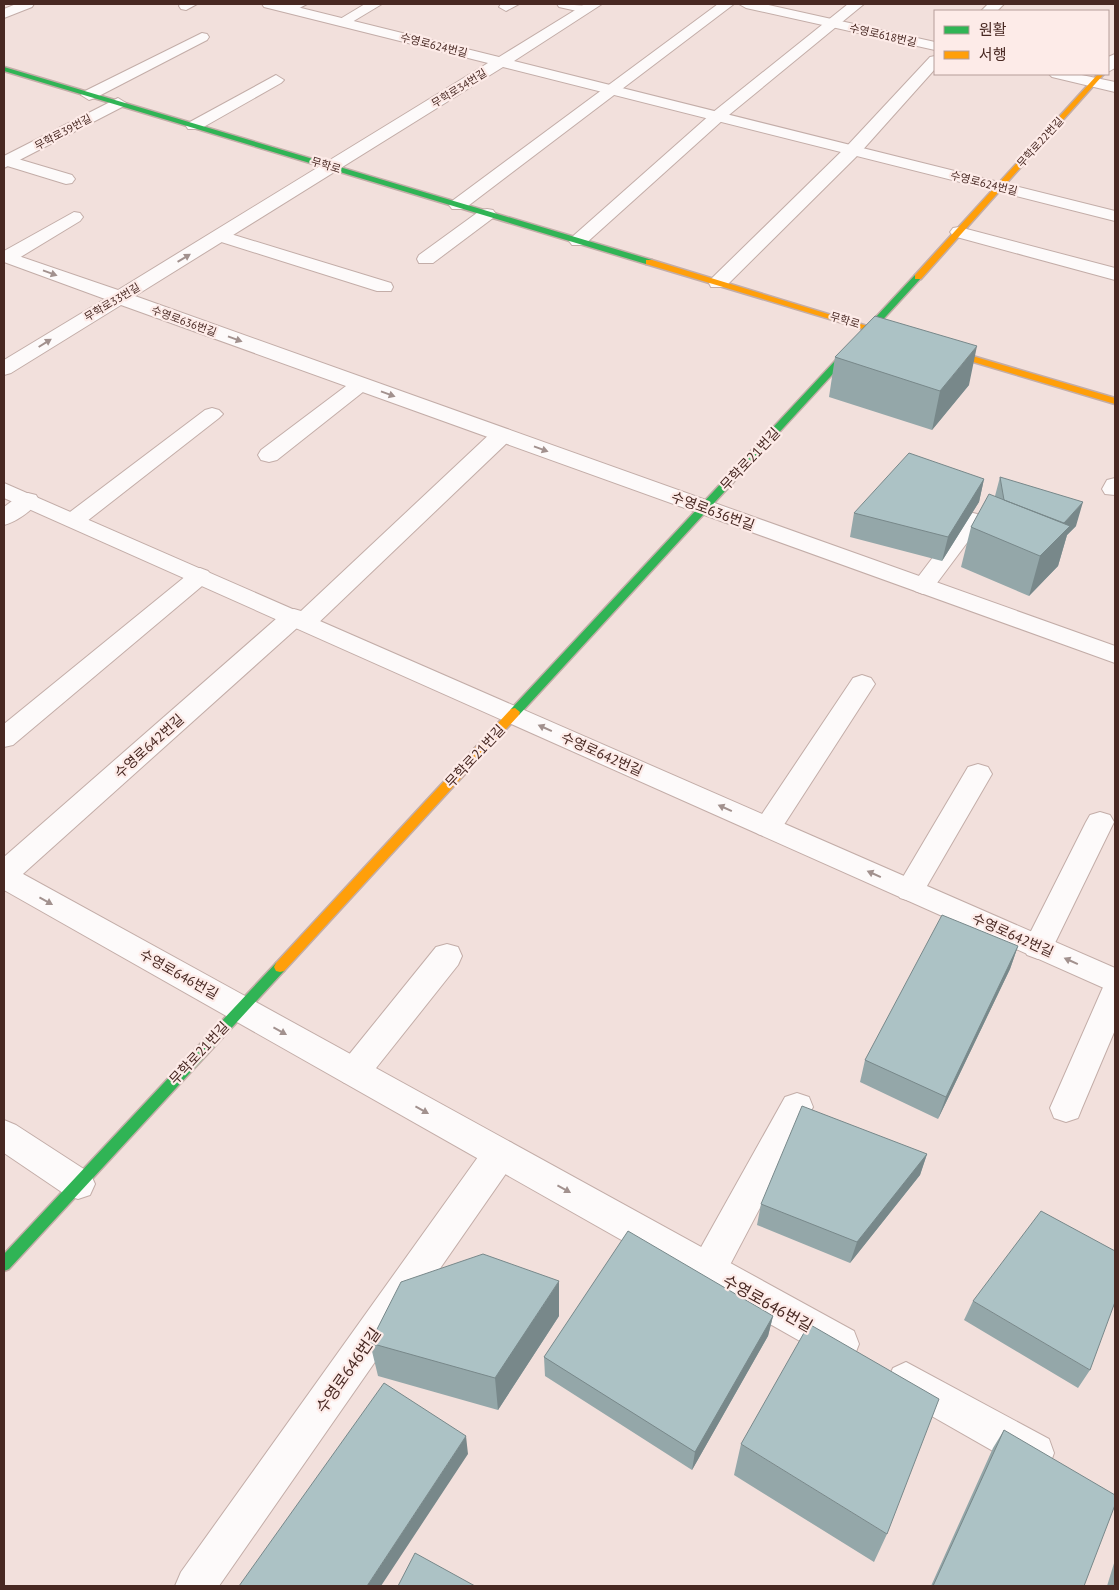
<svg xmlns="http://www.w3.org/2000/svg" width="1119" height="1590" viewBox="0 0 1119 1590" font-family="'PT Sans','Noto Sans KR',sans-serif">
	<rect width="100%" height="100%" fill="#f2e0dc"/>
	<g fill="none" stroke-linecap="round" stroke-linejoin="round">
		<!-- lane casing -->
		<g stroke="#c3ada8" stroke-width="2">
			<path id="lane" d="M180 4H197L186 10 181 9 179 6Z
				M289 4H307L290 13 283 9Z
				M365 4H382L347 25 342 26 335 22Z
				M501 4H519L506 11 499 7Z
				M557 4 591 6 593 9 586 13 559 7Z
				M718 4H734L464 209H452L449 205 452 201Z
				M848 4H864L724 119 584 245H572L569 241 572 237 712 113Z
				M988 4H1004L997 11H981Z
				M202 33 207 34 209 37 207 40 95 98 89 100 81 95 83 92Z
				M935 56V69L859 154 725 287H711L709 283 711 279 847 146 930 57Z
				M276 75 284 80 281 83 200 129H188L186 126 188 123Z
				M8 156 72 175 75 179 72 183 66 184 4 165V157Z
				M487 209 493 210 496 214 493 218 433 263H419L417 259 419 255 481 210Z
				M74 212 80 213 83 217 80 221 14 261 4 262V251Z
				M221 231 391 283 393 287 391 291H377L215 240 212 236 215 232Z
				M361 378 368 380 371 384 368 388 277 460 269 462 261 460 258 455 261 450 354 380Z
				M212 408 219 410 223 414 219 418 82 525 74 527 66 525 63 520 66 515 205 410Z
				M502 429 510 430 513 435 510 440 313 628 304 630 297 628 14 882 4 885V857L285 611 294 609 301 611 494 430Z
				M1115 478V495L1105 494 1102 489 1107 480Z
				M28 493 36 495 39 500C32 511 16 522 4 525V507L20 495Z
				M973 513 981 515 984 520 931 591 923 594 915 591 911 586 915 581 965 515Z
				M200 568 208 571 212 576 208 581 13 745 4 747V724L192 571Z
				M862 675 871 678 875 684 778 834 768 837 758 834 754 827 758 820 853 678Z
				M978 764 988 767 992 774 920 898 910 901 900 898 895 890 900 882 968 767Z
				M1100 812 1110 815 1114 822 1053 947 1049 955 1038 959 1027 955 1023 947 1086 822 1090 815Z
				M447 944 458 947 462 956 458 965 365 1082 354 1086 343 1082 338 1072 343 1062 436 947Z
				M1115 981V1030L1082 1108 1078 1118 1066 1122 1054 1118 1050 1108 1100 994 1104 985Z
				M797 1093 809 1097 813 1107 721 1282 708 1287 695 1282 690 1270 695 1258 785 1097Z
				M4 1120 16 1125 90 1173 95 1184 90 1195 78 1199 66 1195 4 1153Z
				M500 1139 512 1143 517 1154 512 1165 219 1586H175L181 1572 488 1143Z"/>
		</g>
		<!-- street casing -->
		<g stroke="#c3ada8" stroke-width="2">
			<path id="street" d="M16 4H34L32 7 4 18V9Z
				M262 4H285L499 57 585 4H602L514 61 1115 211V221L503 67 135 296 1115 646V663L121 305 11 373 4 375V360L105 299 4 262V251L118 290 488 63 264 7Z
				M739 4H764L935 42V50L746 8Z
				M1115 54V68L1108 72V57Z
				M1049 74H1077L1115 82V92L1052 77Z
				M118 98 126 103 124 106 4 168V156Z
				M959 227 1115 268V280L953 236 950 232 953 228Z
				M4 483 1115 968V993L4 498Z
				M4 866 14 869 854 1331 859 1344 854 1357 841 1362 828 1357 4 890Z
				M906 1362 1049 1439 1054 1453 1049 1467 1035 1472 1021 1467 893 1394 887 1381 893 1368Z"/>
		</g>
		<!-- fast casing -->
		<g stroke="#c3ada8" stroke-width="3">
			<path id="fast" d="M4 67 652 260 653 262 646 264 4 71Z
				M915 275 922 277 519 715H511L510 712 511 709Z
				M280 962 284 963 286 967 284 971 9 1269 4 1271V1254L276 963Z"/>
		</g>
		<!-- slow casing -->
		<g stroke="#c3ada8" stroke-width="3">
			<path id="slow" d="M1098 74H1104L921 279H915V275Z
				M646 260H652L890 333 883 335 646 264Z
				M936 347H942L1115 398V404L936 351Z
				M515 708 520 712 519 715 284 971 280 972 276 971 274 967 276 963 511 709Z"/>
		</g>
		<!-- lane -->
		<use href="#lane" fill="#fdfafa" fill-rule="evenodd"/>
		<!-- street -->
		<use href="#street" fill="#fdfafa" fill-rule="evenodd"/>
		<!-- fast -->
		<use href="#fast" fill="#30b455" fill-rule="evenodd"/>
		<!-- slow -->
		<use href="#slow" fill="#ff9f0a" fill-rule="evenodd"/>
	</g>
	<!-- wall -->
	<path fill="#94a7a9" d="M835 357 969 385 932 430 829 397Z
		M1000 477 1076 526 1067 535 1058 566 1029 596 961 567 971 527 995 496Z
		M984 479 979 502 942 561 850 537 854 513Z
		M1018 946 1010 969 938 1119 860 1082 865 1060Z
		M927 1154 920 1175 850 1263 757 1225 761 1204Z
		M973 1301 1090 1370 1078 1388 964 1320Z
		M559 1316 498 1410 378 1376 370 1343Z
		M773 1316 768 1336 692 1470 545 1376 544 1357Z
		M1004 1430 1084 1586H931L993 1448Z
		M741 1444 887 1534 874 1562 734 1475Z
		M1115 1560V1586H1107Z"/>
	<!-- shaded-wall -->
	<path fill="#78888a" d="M977 346 969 385 932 430 940 391Z
		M984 479 979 502 942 561 948 537Z
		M1083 502 1076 526 1067 535 1058 566 1029 596 1040 556 1051 537Z
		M1018 946 1010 969 938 1119 946 1097Z
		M927 1154 920 1175 850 1263 857 1242Z
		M559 1281V1316L498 1410 495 1378Z
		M773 1316 768 1336 692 1470 695 1452Z
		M466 1436 468 1454 381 1586H367Z"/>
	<!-- building -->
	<path fill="#acc2c5" stroke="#78888a" d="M875 316 977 346 940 391 835 357Z
		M909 453 984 479 948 537 854 513Z
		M1000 477 1083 502 1064 523 1004 500Z
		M989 494 1070 526 1040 556 971 527Z
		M942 915 1018 946 946 1097 865 1060Z
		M802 1106 927 1154 857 1242 761 1204Z
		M1041 1211 1115 1251V1302L1090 1370 973 1301Z
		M628 1231 773 1316 695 1452 544 1357Z
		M483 1254 559 1281 495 1378 370 1343 401 1282Z
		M809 1324 939 1399 887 1534 741 1444Z
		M384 1383 466 1436 367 1586H239Z
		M1004 1430 1115 1495V1505L1084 1586H933Z
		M415 1553 475 1586H398Z"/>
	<!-- one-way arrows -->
	<defs><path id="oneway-solid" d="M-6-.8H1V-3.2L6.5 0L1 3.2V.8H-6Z" transform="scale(1.25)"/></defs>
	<g fill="#a2918e">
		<use href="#oneway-solid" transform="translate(184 258) rotate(-31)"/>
		<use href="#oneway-solid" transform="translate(50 273) rotate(20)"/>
		<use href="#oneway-solid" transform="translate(235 339) rotate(20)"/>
		<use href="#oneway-solid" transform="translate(45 343) rotate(-32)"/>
		<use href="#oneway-solid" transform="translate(388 394) rotate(20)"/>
		<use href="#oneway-solid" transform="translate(541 449) rotate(20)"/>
		<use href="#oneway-solid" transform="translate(545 728) rotate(-156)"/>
		<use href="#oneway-solid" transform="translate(725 808) rotate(-156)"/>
		<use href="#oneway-solid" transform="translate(874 874) rotate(-156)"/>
		<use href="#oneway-solid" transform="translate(46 901) rotate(29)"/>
		<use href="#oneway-solid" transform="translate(1071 961) rotate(-156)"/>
		<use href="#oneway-solid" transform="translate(280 1031) rotate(29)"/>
		<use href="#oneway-solid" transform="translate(422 1110) rotate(29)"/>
		<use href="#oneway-solid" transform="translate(564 1189) rotate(29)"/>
	</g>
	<g text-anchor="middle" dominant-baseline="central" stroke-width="4.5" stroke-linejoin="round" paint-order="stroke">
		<!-- far-street labels -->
		<g font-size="11" fill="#482822" stroke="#fdebe8">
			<text transform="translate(883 35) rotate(13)">수영로618번길</text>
			<text transform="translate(434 45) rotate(14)">수영로624번길</text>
			<text transform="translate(459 88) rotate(-32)">무학로34번길</text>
			<text transform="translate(63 132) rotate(-28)">무학로39번길</text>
			<text transform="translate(1040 142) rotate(-48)">무학로22번길</text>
			<text transform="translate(326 165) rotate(17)">무학로</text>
			<text transform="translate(984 183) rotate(14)">수영로624번길</text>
			<text transform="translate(112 302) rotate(-31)">무학로33번길</text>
			<text transform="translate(845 320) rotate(17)">무학로</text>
			<text transform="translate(184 321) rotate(20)">수영로636번길</text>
		</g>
		<!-- street labels -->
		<g font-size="14" fill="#482822" stroke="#fdebe8">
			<text transform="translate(750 459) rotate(-47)">무학로21번길</text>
			<text transform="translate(713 511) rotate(20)">수영로636번길</text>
			<text transform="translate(149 746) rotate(-42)">수영로642번길</text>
			<text transform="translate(602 754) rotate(24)">수영로642번길</text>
			<text transform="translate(475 756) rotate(-47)">무학로21번길</text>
			<text transform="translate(1013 935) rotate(24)">수영로642번길</text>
			<text transform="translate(179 974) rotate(29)">수영로646번길</text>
			<text transform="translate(199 1053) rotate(-47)">무학로21번길</text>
		</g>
		<!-- near-street labels -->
		<g font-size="16" fill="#482822" stroke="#fdebe8">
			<text transform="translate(768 1303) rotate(29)">수영로646번길</text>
			<text transform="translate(348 1370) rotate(-55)">수영로646번길</text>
		</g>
	</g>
	<!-- border -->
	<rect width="1119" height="1590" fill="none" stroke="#482822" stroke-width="10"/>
	<!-- legend -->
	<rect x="934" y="10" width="175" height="65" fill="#fdebe8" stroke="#b59d99"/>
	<rect x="944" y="26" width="25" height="8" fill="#30b455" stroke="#b59d99"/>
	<text x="979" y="35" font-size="15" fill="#482822">원활</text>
	<rect x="944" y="51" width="25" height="8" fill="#ff9f0a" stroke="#b59d99"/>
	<text x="979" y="60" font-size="15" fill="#482822">서행</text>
</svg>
